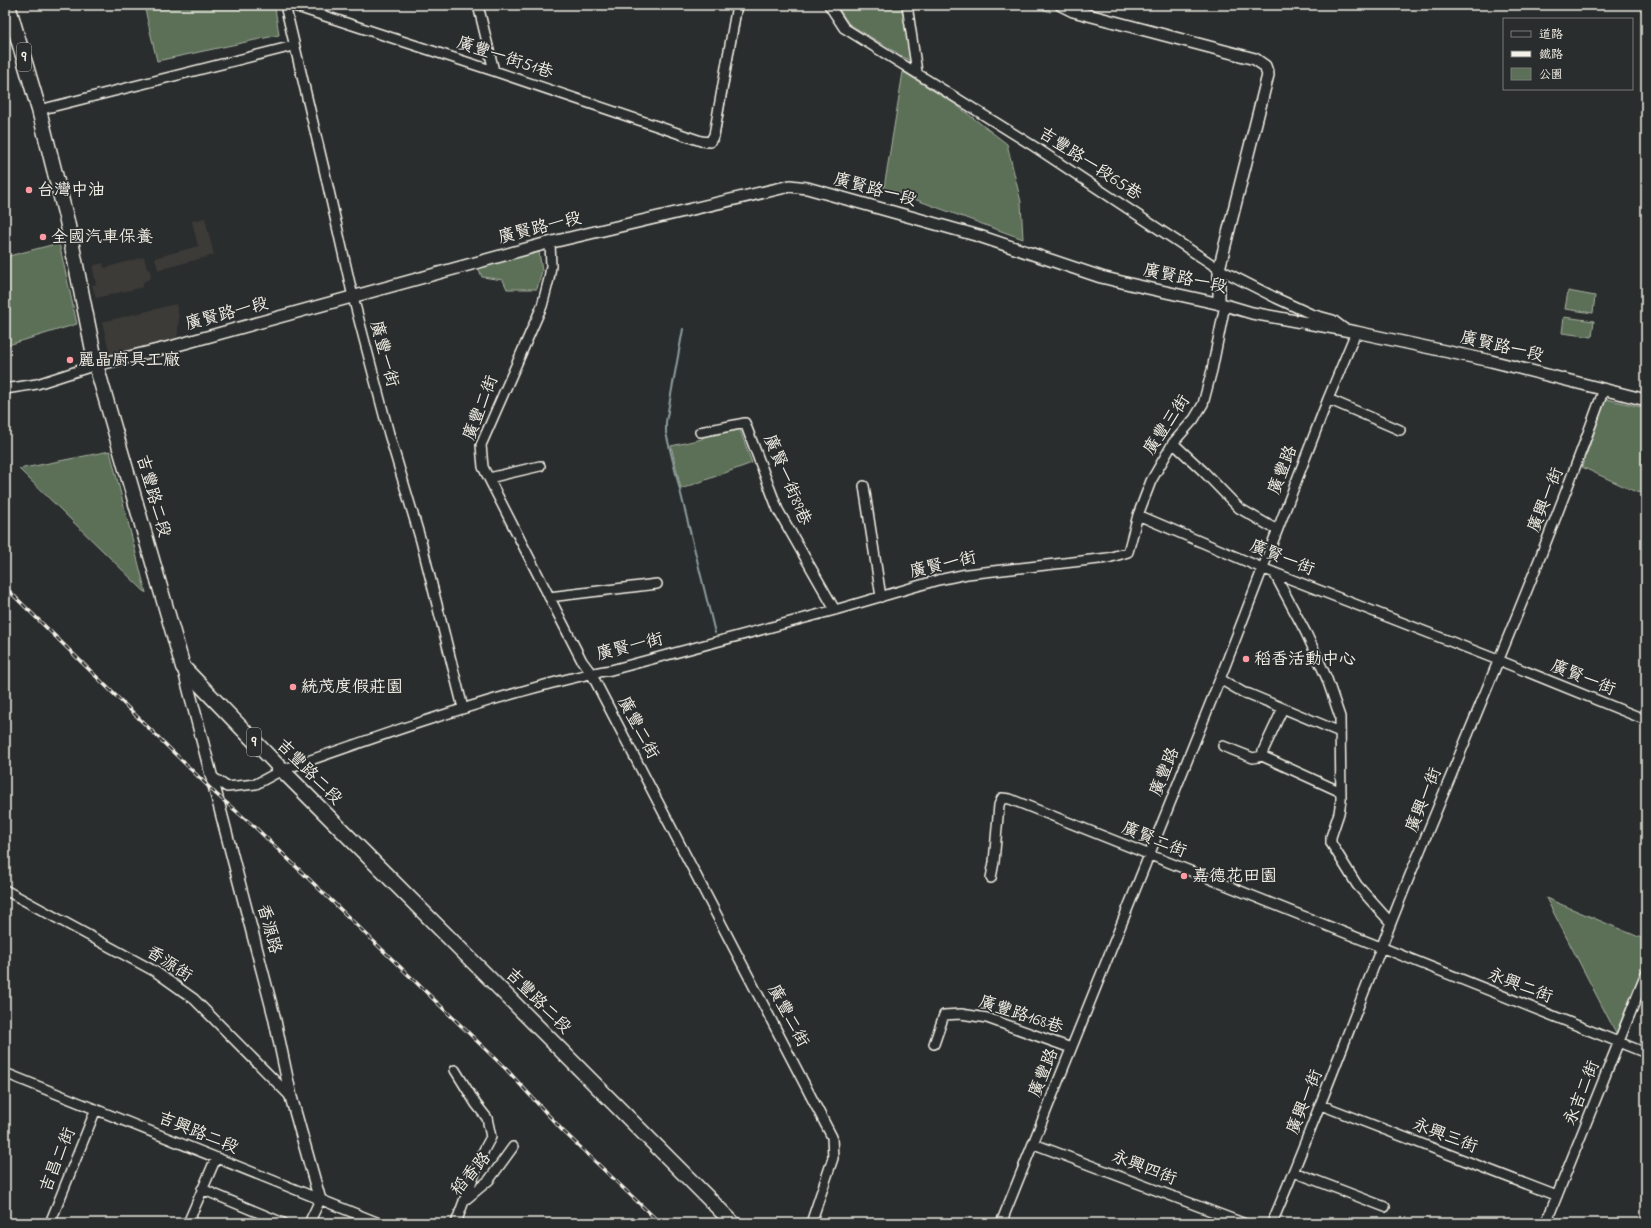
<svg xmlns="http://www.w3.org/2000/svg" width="1651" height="1228" viewBox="0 0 1651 1228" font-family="'Indie Flower','LXGW WenKai TC',sans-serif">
	<rect width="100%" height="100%" fill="#2a2d2e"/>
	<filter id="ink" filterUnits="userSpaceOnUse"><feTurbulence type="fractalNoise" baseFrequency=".025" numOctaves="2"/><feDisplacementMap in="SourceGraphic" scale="8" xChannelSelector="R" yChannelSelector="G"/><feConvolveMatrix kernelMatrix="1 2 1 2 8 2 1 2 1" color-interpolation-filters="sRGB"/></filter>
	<g filter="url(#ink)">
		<!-- built -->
		<path fill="#3c3a37" d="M205 218 214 255 158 270 155 258 198 246 192 221Z
			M144 257 147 269 150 270 151 278 143 282V287L96 298 92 285 96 284 93 269 95 265 103 263 104 268Z
			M176 304 179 318 177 341 142 352 110 355 102 322Z"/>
		<!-- green -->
		<path fill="#5c6f59" stroke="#a8b0a0" d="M144 5H262L275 8 279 35 157 61Z
			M836 5H905L912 62 849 24Z
			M1025 5H1045L1051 12Z
			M903 72 955 104 1007 144 1021 202 1023 239 884 188Z
			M59 243 77 324 5 346V257Z
			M539 252 542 271 537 289H507L503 280 482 277 478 267Z
			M1568 291 1595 296 1593 313 1565 309Z
			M1564 317 1594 321 1592 337 1562 333Z
			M1606 399 1646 408V493L1636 492 1582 467Z
			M739 427 752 463 681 489 671 446 702 439 705 434Z
			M110 451 146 593 19 469Z
			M1546 898 1646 940V960L1616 1033Z"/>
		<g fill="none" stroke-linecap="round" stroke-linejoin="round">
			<!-- stream -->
			<path stroke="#8b9c9b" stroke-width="2" d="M718 142 741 10
				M683 329 666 422V433L715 633"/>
			<!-- minor casing -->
			<g stroke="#f4f1e8" stroke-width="12">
				<path id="minor" d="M285 5 324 169 353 297 389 434 421 541 463 708
					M291 5 494 71 701 141 710 142 714 135 737 5
					M478 5 494 71
					M829 5 844 28 1035 147 1219 269 1276 298 1311 314 1333 320 1346 330
					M907 5 917 72
					M39 110 293 46
					M550 243 551 266 549 279 542 306 481 445 483 467 582 661 591 673 832 1137 833 1158 811 1223
					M5 389 37 384 96 365
					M1328 399 1400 430
					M700 432 745 423 778 510 835 610
					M1173 443 1203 471 1239 508 1277 530
					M489 478 540 466
					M864 486 881 597
					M1138 515 1262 568 1498 660 1646 720
					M1274 573 1306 633 1319 661 1327 679 1340 717 1341 800 1339 813 1331 837V843L1357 885 1391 923
					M549 597 657 584
					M1220 679 1244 693 1249 694 1340 732
					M1223 746 1253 758 1262 756 1341 792
					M1262 756 1263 751 1283 708
					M211 776 227 787 256 784 282 770C360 743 437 715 516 693 548 684 579 675 611 670L835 610 938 580 967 574 1108 558 1128 552 1138 515 1151 481 1173 443 1194 419 1203 404 1212 370 1225 305
					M991 878 994 862 999 805 1002 798 1010 799 1646 1053
					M5 890 156 972 194 999 291 1097
					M934 1044 944 1015 961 1014 987 1018 1071 1048
					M455 1070 476 1104 487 1118 491 1137 484 1150 464 1201
					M5 1073 379 1223
					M1321 1105 1557 1196
					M1034 1144 1243 1223
					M1294 1172 1385 1207
					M202 1189 283 1223
					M50 1223 96 1109
					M188 1223 216 1158
					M309 1223 320 1200
					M456 1223 464 1201 489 1180 513 1147
					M1001 1223 1220 679 1328 399 1356 332
					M1272 1223C1321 1108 1363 991 1410 875 1476 714 1545 553 1604 389
					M1546 1223 1646 974"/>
			</g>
			<!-- tertiary casing -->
			<g stroke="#f4f1e8" stroke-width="14">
				<path id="tertiary" d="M1061 5 1073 11 1255 59 1265 66 1268 75 1219 269V304
					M96 365 174 346 544 244 790 186 807 188 979 236 1101 277 1134 285 1225 305 1252 313 1356 332 1491 361 1646 400
					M183 667 274 1016 291 1097 320 1200"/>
			</g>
			<!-- primary casing -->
			<g stroke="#f4f1e8" stroke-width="17">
				<path id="primary" d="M8 5 39 110 67 221 96 365 183 667 282 770 733 1223"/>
			</g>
			<!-- minor -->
			<use href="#minor" stroke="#2a2d2e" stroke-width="9"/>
			<!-- tertiary -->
			<use href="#tertiary" stroke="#2a2d2e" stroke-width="11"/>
			<!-- primary -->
			<use href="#primary" stroke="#2a2d2e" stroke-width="14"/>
			<!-- rail casing -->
			<g stroke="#f4f1e8" stroke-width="3.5">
				<path id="rail" d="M5 587 216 794 256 828 506 1069 562 1130 660 1223"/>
			</g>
			<!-- rail -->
			<use href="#rail" stroke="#2a2d2e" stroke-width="2" stroke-dasharray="6" stroke-linecap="butt"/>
		</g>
	</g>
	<!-- markers -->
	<g fill="#ff9aa2" stroke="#2a2d2e" stroke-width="1.5">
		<circle cx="29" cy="190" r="4"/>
		<circle cx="43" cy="237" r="4"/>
		<circle cx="70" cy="360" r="4"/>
		<circle cx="1246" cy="659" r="4"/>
		<circle cx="293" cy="687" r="4"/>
		<circle cx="1184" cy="876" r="4"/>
	</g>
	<g text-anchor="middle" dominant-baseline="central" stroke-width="3.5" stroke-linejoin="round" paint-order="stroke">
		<!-- shield labels -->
		<g fill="#2a2d2e" stroke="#b7b6b0" stroke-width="1">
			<rect x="17" y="43" width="14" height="28" rx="3"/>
			<rect x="247" y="728" width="14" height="28" rx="3"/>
		</g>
		<g font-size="16" font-weight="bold" fill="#f4f1e8">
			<text x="24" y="57">9</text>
			<text x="254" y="742">9</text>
		</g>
		<!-- street labels -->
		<g font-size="17" fill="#f4f1e8" stroke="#2a2d2e">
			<text transform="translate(505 58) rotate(18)">廣豐一街51巷</text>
			<text transform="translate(1090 164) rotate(33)">吉豐路一段65巷</text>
			<text transform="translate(875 190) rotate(15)">廣賢路一段</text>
			<text transform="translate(540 228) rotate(-14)">廣賢路一段</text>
			<text transform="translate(1185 279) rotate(12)">廣賢路一段</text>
			<text transform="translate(227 314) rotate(-15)">廣賢路一段</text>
			<text transform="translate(1502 347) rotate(13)">廣賢路一段</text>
			<text transform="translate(384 354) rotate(75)">廣豐一街</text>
			<text transform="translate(481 408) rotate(-69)">廣豐二街</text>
			<text transform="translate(1167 425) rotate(-56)">廣豐三街</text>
			<text transform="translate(1283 470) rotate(-69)">廣豐路</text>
			<text transform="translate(787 480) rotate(67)">廣賢一街89巷</text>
			<text transform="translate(153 496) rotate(74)">吉豐路二段</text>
			<text transform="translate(1546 500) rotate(-68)">廣興一街</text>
			<text transform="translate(1282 558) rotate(22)">廣賢一街</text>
			<text transform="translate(943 565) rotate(-13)">廣賢一街</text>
			<text transform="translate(630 647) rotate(-14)">廣賢一街</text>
			<text transform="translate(1583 678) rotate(22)">廣賢一街</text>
			<text transform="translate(638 728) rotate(62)">廣豐二街</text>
			<text transform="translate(309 772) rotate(45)">吉豐路二段</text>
			<text transform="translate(1165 772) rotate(-68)">廣豐路</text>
			<text transform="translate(1424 800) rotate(-68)">廣興一街</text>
			<text transform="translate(1154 840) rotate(22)">廣賢二街</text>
			<text transform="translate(269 929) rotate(75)">香源路</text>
			<text transform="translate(169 964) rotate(33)">香源街</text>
			<text transform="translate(1520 986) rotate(21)">永興二街</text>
			<text transform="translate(538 1001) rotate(45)">吉豐路二段</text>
			<text transform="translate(1021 1015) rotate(18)">廣豐路168巷</text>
			<text transform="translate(788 1016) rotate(62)">廣豐二街</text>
			<text transform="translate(1044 1073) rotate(-68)">廣豐路</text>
			<text transform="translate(1582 1093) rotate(-68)">永吉二街</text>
			<text transform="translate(1305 1102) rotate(-68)">廣興一街</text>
			<text transform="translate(198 1133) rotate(22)">吉興路二段</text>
			<text transform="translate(1445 1136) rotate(21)">永興三街</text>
			<text transform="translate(58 1160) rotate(-68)">吉昌二街</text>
			<text transform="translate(1144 1168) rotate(21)">永興四街</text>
			<text transform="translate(471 1174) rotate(-49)">稻香路</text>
		</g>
		<!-- poi labels -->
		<g font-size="17" fill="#f4f1e8" stroke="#2a2d2e" text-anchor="start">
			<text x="37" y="190">台灣中油</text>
			<text x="51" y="237">全國汽車保養</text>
			<text x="78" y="360">麗晶廚具工廠</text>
			<text x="1254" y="659">稻香活動中心</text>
			<text x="301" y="687">統茂度假莊園</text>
			<text x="1192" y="876">嘉德花田園</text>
		</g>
	</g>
	<!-- margin -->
	<rect width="1651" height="1228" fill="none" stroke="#2a2d2e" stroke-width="20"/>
	<rect x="10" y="10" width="1631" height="1208" fill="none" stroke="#f4f1e8" stroke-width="1.5" filter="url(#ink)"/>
	<!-- legend -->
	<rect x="1503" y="18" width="130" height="72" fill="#2a2d2e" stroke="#7b7b78"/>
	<rect x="1511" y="31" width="20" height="6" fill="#2a2d2e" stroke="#7b7b78"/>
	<text x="1539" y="38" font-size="12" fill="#f4f1e8">道路</text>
	<rect x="1511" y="51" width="20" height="6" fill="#f4f1e8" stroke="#7b7b78"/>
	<text x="1539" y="58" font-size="12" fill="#f4f1e8">鐵路</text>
	<rect x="1511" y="68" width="20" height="12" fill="#5c6f59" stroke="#7b7b78"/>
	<text x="1539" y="78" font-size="12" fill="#f4f1e8">公園</text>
</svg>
